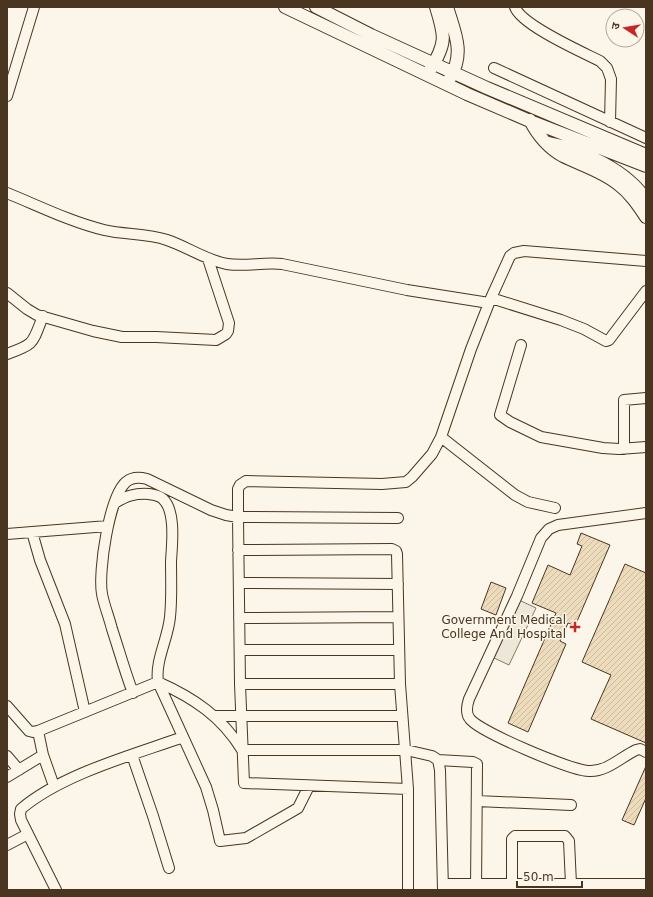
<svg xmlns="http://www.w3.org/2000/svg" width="653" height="897" viewBox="0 0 653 897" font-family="'DejaVu Sans','Noto Sans Devanagari',sans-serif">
	<defs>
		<pattern id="building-hatch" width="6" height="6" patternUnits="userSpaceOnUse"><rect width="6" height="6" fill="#ecdcbc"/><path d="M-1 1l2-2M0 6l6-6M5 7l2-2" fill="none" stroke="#ccbda1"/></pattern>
	</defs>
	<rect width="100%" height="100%" fill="#fbf6e9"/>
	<!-- parking -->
	<path fill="#ede7d9" stroke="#887966" d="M519 600 536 608 509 665 492 657Z"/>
	<!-- building -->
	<path fill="url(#building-hatch)" stroke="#4a3520" d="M581 533 610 545 575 626 568 623 560 641 566 644 528 732 508 723 556 613 532 603 548 565 570 575 582 546 577 544Z
		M625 564 646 573V743L591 719 611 675 582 662Z
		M491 582 506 588 496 615 481 609Z
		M646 766V798L634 825 622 820Z"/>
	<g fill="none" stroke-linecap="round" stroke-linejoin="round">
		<!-- minor casing -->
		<g stroke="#4a3520" stroke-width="12">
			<path id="minor" d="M515 7C521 25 582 52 600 61L607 68 611 79 610 122
				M494 68 646 138
				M7 96 34 7
				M7 193C39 206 71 222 104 230 125 235 147 233 167 240 188 247 205 260 227 264 245 267 263 262 282 264L407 290 489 303
				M7 293 27 309 37 315 93 331 122 337H156L216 340 226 334 228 331 229 323 208 259
				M491 298 561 320 584 329 606 341 609 340 646 291
				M521 345 500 415 510 422 541 437 603 448 619 449 646 447
				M7 354C35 344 32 344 43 316
				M441 437 515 495 528 502 555 508
				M624 449V400L646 398
				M115 503C126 496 135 493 149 494 154 495 159 495 163 499 176 511 172 545 171 561 171 580 172 598 170 617 168 639 155 660 158 682L206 787 213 810 220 841 246 838 293 811 298 808 309 786
				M646 513 558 525 549 529 541 538 517 596 469 699C467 705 465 713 470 719 480 732 572 771 589 771 607 772 621 757 636 750L640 749 646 752
				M32 532 40 560 65 624 85 712
				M7 534 108 526
				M238 550 392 549 396 551 397 554 400 684 408 789V890
				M239 583 398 584
				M239 618 398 617
				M240 650H398
				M240 684H400
				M133 693C125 672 119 650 112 629 109 617 104 605 102 594 98 572 109 497 126 482 132 477 139 477 147 479L211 510 226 515 238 517 398 518
				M7 706 29 731 33 732 38 731 158 682C194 698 222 717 242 750H406L432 756 438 760 440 770 443 890
				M216 716H401
				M38 731 43 755 54 786
				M132 755 153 816 169 868
				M7 756 19 770
				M438 760 473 762 477 764 476 890
				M7 777 43 755
				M408 789 244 783 240 684 238 517V489L240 485 246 481 382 484 406 482 412 477 432 454 441 437 471 349 491 298 510 256 514 253 524 251 646 261
				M477 801 571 805
				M7 845 28 834
				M443 884H646
				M56 890 21 820 20 814 21 809C62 774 133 755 183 737
				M512 890V839L515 836H565L569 841 571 884"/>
		</g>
		<!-- major casing -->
		<g stroke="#4a3520" stroke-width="14">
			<path id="major" d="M285 7 467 94 530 121 646 166
				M316 7 371 35 487 88 646 155
				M447 7C455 33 465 53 450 78
				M430 70C447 43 445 36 436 7
				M530 120C537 134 549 148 563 156 581 165 602 171 618 184 630 193 638 205 646 217
				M548 143C581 149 628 171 646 200"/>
		</g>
		<!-- minor -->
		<use href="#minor" stroke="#fbf6e9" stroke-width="10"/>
		<!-- major -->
		<use href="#major" stroke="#fbf6e9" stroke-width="12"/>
	</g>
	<!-- markers -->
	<path fill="#c62828" stroke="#fbf6e9" stroke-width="1.5" d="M573 621h4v4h4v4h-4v4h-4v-4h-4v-4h4z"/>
	<g text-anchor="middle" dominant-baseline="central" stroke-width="3" stroke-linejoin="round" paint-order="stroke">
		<!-- poi labels -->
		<g font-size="12" fill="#4a3520" stroke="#fbf6e9" text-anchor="end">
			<text x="566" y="620">Government Medical<tspan x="566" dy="14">College And Hospital</tspan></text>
		</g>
	</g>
	<!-- border -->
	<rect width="653" height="897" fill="none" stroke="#4a3520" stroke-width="16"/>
	<!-- north arrow -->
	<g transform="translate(625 28) rotate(282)"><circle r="19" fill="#fbf6e9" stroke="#b4a999"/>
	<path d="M0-3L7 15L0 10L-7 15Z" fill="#c62828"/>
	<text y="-6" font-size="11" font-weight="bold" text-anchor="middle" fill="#4a3520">उ</text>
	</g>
	<!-- scale -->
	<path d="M517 881v6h65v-6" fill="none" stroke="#4a3520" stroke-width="2"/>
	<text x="523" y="881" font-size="12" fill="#4a3520" stroke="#fbf6e9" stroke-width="3" paint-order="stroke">50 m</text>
</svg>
